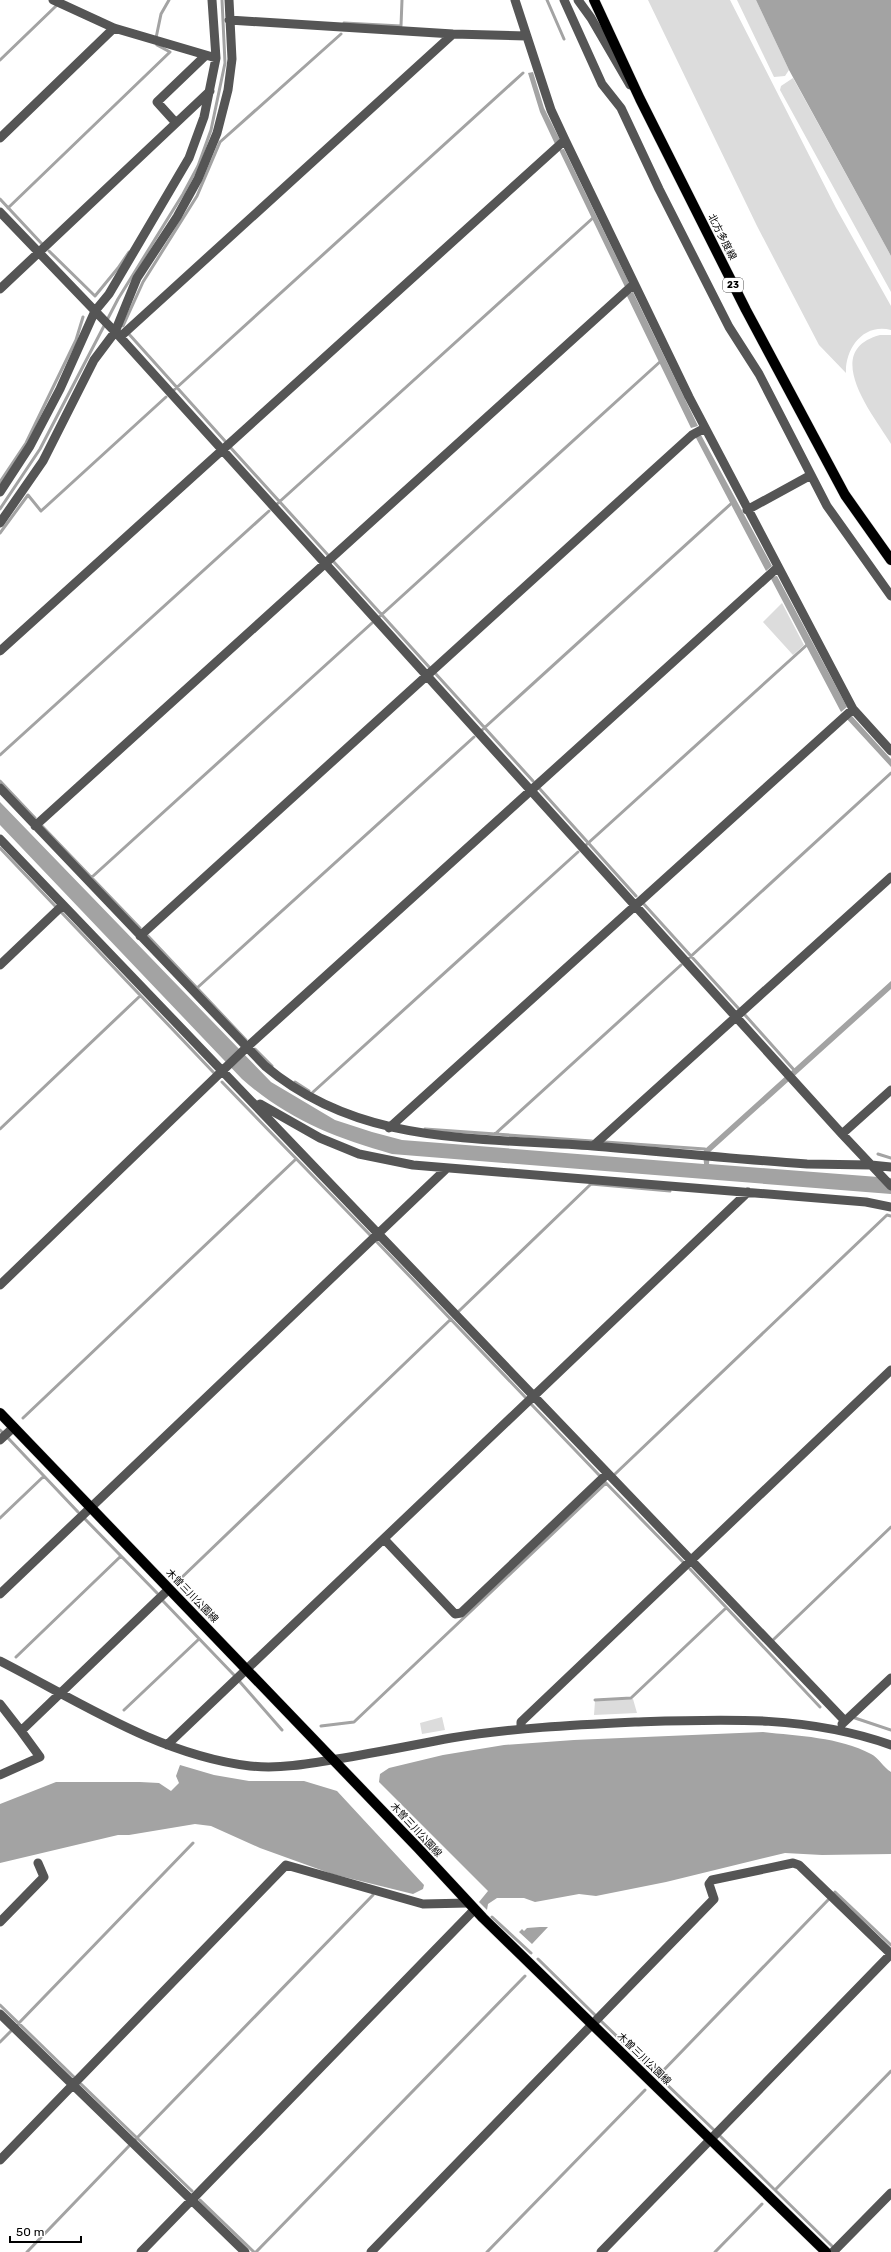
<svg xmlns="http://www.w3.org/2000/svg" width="891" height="2252" viewBox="0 0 891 2252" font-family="Rubik,'Noto Sans JP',sans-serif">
	<rect width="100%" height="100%" fill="#fff"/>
	<!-- green -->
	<path fill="#dcdcdc" d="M648 0H730L836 208 891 306V330C863 323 845 349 846 373L819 345 757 226Z
		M737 0H756L789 70 785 76 774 77Z
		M793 78 891 256V292L780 90 781 86Z
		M880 335H891V444C874 416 820 351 880 335Z
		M782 603 804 645 793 655 763 622Z
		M633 1699 637 1713 594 1715 595 1701Z
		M442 1717 445 1730 422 1734 420 1723Z"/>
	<!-- water -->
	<path fill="#a3a3a3" d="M756 0H891V256L789 70Z
		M533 72 544 108 560 140 555 144 540 112 528 73Z
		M564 149 629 283 625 287 559 150Z
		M633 292 698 426 691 428 626 294Z
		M701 435 772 566 766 571 695 436Z
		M777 576 847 707 841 712 770 577Z
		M851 715 891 759V767L845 717Z
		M0 802 271 1082 335 1120 372 1132 402 1140 704 1164 703 1152 705 1149 891 981V989L710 1152 709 1164 891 1178V1194L392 1154C335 1138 287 1119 242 1079L0 825Z
		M763 1732C798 1736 839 1737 871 1754 878 1757 883 1767 891 1772V1854L822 1855 785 1853 666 1882 596 1896 579 1894 535 1902 524 1898H497L488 1904 487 1910 479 1902 488 1891 379 1782 380 1774 389 1768 443 1755 504 1745 574 1740Z
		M180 1765 214 1775 249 1781H304L337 1791 424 1885 423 1889 413 1894 332 1874 260 1848 211 1826 195 1824 129 1835H118L0 1863V1804L56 1782H140L159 1783 171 1791 179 1783 176 1776Z
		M540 1927H548L532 1944 519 1932 522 1929 524 1931 527 1928Z"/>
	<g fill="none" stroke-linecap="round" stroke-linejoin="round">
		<!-- stream -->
		<path stroke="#a3a3a3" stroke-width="3" d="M547 0 564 39
			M344 23 401 26 402 0
			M156 38 161 14 169 0
			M0 60 56 6
			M0 199 43 245
			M8 208 170 52 157 45
			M49 251 95 296 118 268 129 252
			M123 326 143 282 197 196 220 142 341 34
			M128 333 225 441
			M174 390 523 73
			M230 447 328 555
			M0 482 26 443 76 340 83 317
			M277 504 594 217
			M0 509 40 449 118 299 183 194 198 166 211 130 225 63 222 0
			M0 533 28 495 41 511 166 397
			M333 561 430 668
			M379 617 662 360
			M435 673 533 781
			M482 730 734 501
			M0 755 269 511
			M0 781 35 818
			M539 788 636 896
			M42 826 140 928
			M586 845 809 643
			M0 848 56 907
			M92 877 372 623
			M642 902 739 1009
			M62 913 215 1074
			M148 936 246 1040
			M689 958 891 773
			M197 988 474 737
			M745 1015 795 1071
			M255 1049 272 1066
			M222 1082 371 1236
			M295 1082 309 1091
			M312 1093 578 852
			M0 1129 140 996
			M425 1129 592 1141
			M495 1134 681 965
			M605 1142 705 1149 707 1150
			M878 1154 891 1158
			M376 1241 526 1398
			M459 1311 591 1184 670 1191
			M531 1404 599 1475
			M23 1418 296 1159
			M0 1430 2 1432
			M8 1438 78 1512
			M615 1474 887 1215 891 1216
			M605 1482 683 1562
			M0 1518 44 1476
			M85 1519 157 1593
			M690 1569 820 1707
			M177 1582 451 1319
			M162 1600 234 1675
			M773 1640 891 1527
			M16 1657 121 1556
			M240 1682 282 1730
			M595 1700 631 1698 726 1608
			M124 1710 199 1639
			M855 1718 891 1730
			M321 1726 354 1722 606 1483
			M834 1894 835 1892 891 1945
			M492 1917 531 1953
			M538 1959 595 2015
			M0 2005 75 2078
			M601 2021 714 2130
			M17 2025 193 1843
			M0 2042 11 2031
			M658 2076 829 1899
			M81 2084 192 2191
			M720 2136 832 2246
			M135 2140 373 1895
			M775 2190 891 2071
			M200 2200 254 2252
			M27 2252 129 2146
			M256 2252 525 1976
			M487 2252 645 2090
			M715 2252 762 2204"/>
		<!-- major casing -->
		<g stroke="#dbdbdb" stroke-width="11">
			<path id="major" d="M594 0 640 99 746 310 845 495 891 560
				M0 1413 418 1848 483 1918 826 2252"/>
		</g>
		<!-- minor -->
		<path stroke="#555" stroke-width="9" d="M53 0 114 28 216 58
			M515 0 551 110 565 140 689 397 853 709 891 751
			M564 0 602 84 621 108 659 189 729 327 759 374 827 506 891 596
			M578 0 591 18 630 85
			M229 20 453 34 526 36
			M176 123 157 102 205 56
			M0 138 114 28
			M0 212 120 337 842 1134 891 1186
			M0 289 210 91
			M120 337 453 34
			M0 492 30 446 60 389 95 311 109 294 189 158 204 117 216 58 212 0
			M747 510 811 475
			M0 523 43 461 94 360 115 332 137 278 177 217 198 179 217 133 228 90 232 59 229 0
			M0 651 565 140
			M0 788 265 1066C360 1146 476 1137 593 1146 664 1152 735 1159 807 1164L871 1165 891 1167
			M35 826 634 284
			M0 839 845 1721
			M140 936 692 435 705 428
			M0 965 63 905
			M260 1104 320 1138 359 1154 413 1165 866 1202 891 1207
			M389 1128 853 709
			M842 1134 891 1090
			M593 1146 891 877
			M0 1285 246 1048 777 568
			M0 1440 14 1427
			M384 1539 455 1614 461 1613 607 1474
			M0 1594 446 1169
			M0 1661C80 1702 159 1755 250 1766 280 1769 308 1764 337 1759 375 1753 413 1745 451 1738 512 1728 573 1725 635 1722 723 1719 807 1715 891 1745
			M0 1704 21 1731 169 1589
			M842 1724 891 1678
			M521 1729V1722L891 1370
			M167 1745 748 1192
			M0 1775 40 1757 21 1731
			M0 1922 44 1877 38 1863
			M0 2014 245 2252
			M0 2160 286 1865 423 1904 468 1903
			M141 2252 474 1910
			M371 2252 714 1899 709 1884 712 1880 793 1863 799 1865 891 1954 601 2252
			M833 2252 891 2193"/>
		<!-- major -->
		<use href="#major" stroke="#000" stroke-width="10"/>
	</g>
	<g text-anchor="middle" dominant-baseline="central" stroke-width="3" stroke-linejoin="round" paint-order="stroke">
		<!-- shield labels -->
		<rect fill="#fff" stroke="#4c4c4c" stroke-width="1" x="723" y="278" width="20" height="14" rx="3"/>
		<g font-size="9" font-weight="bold" fill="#000">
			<text x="733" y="285">23</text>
		</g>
		<!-- street labels -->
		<g font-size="10" fill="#000" stroke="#fff">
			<text transform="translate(722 237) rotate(63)">北方多度線</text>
			<text transform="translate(192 1596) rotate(46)">木曽三川公園線</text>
			<text transform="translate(416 1830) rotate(47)">木曽三川公園線</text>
			<text transform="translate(644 2059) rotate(44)">木曽三川公園線</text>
		</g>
	</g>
	<!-- scale -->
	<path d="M10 2236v6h71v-6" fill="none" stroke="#000000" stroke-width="2"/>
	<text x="16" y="2236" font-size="12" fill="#000000" stroke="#ffffff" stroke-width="3" paint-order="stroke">50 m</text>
</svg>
